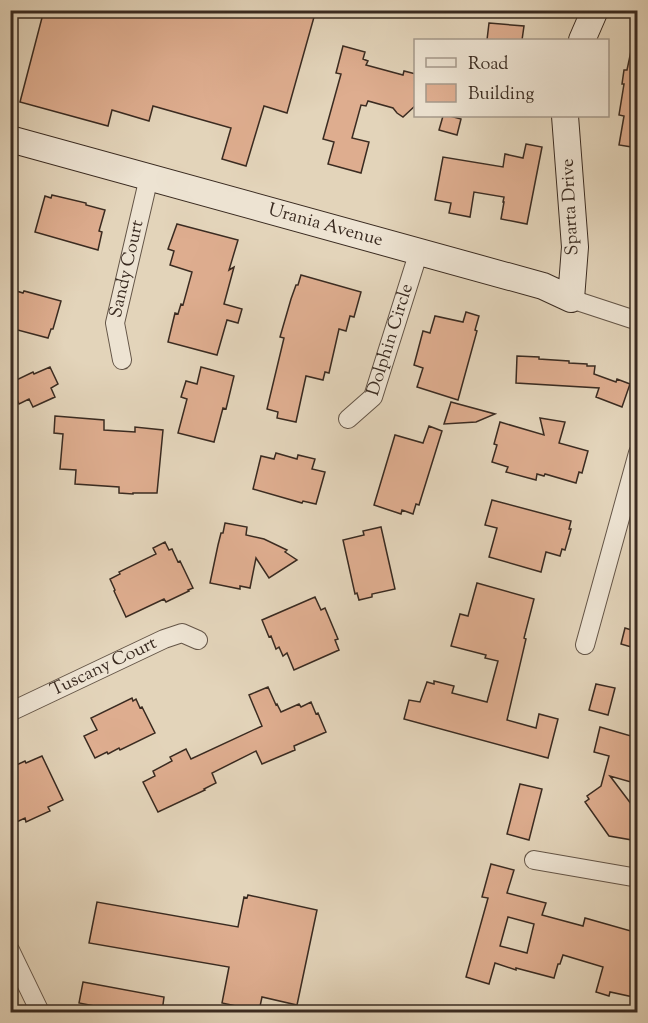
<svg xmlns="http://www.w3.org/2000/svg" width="648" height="1023" viewBox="0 0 648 1023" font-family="'Sorts Mill Goudy',serif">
	<rect width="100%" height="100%" fill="#e3d4ba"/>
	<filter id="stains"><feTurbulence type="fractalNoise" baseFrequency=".00333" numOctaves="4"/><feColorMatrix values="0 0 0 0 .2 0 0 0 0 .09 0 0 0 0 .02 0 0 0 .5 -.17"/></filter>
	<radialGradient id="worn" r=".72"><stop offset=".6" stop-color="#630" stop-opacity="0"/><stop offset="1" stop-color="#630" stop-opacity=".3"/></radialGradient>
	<!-- building -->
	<path fill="#dead8f" stroke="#3a2b21" stroke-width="1.5" fill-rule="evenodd" d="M44 10H316L287 113 264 106 246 166 222 159 231 128 153 106 149 121 112 110 108 126 20 102Z
		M489 23 524 26 522 40H487Z
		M343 46 365 52 363 59 368 61 366 65 403 75 404 71 416 74V105L403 117 397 113 393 108 368 101 366 106 361 105 352 138 369 142 361 173 328 164 334 142 323 139 341 74 336 73Z
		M631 51 638 52V148L619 145 624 116 619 115 624 84H622L624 70H627Z
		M443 116H450L461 119 457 135 439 130Z
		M526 144 542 147 527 224 501 219 504 202H503L504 197 474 192 470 217 449 213 451 203 435 200 443 157 503 167 505 154 523 158Z
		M52 195 86 203V205L105 210 99 231 102 232 98 250 35 232 45 196 51 198Z
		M177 224 238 240 229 270 234 267 224 304 242 309 238 323 227 320 217 355 168 342 175 313 178 314 181 304 183 305 192 272 170 265 174 251 168 249Z
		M301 275 361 292 354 317 350 316 346 331 339 329 329 373 325 372 323 380 306 376 296 422 277 418 278 412 267 409 284 338 280 337 291 299 296 285H298Z
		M10 289 23 293 24 291 61 301 53 329H51L48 338 10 328Z
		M466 312 479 316 475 330 477 331 458 400 417 387 423 368 414 365 423 331 430 333 435 316 463 322Z
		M517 356 539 357V359L569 361V363L587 364V366H595L594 374 616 382 617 379 630 384 622 407 596 397 599 388 516 383Z
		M50 367 58 384 51 388 55 397 33 407 29 399 19 404 10 383 33 372 34 374Z
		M201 367 234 376 226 409 223 408 214 442 178 433 187 399 181 397 186 381 197 384Z
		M451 402 495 414 476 422 444 424Z
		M55 416 104 420V430L135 432V427L163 430 157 493H133V494L119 493V487L75 484 76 470 60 469 63 434 54 433Z
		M540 418 565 422 559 443 588 451 582 473 579 472 576 483 545 474 544 476 537 474 536 480 506 472 508 467 492 462 497 445 494 444 500 422 544 435Z
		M429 426 442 431 419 505 416 504 413 514 402 510 401 514 374 505 395 435 423 443Z
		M276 453 297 459 298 455 315 459 312 469 325 472 316 504 303 501 302 503 253 489 261 456 274 459Z
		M492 500 571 521 569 529H571L565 550 562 549 560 556 546 552 541 572 489 557 497 528 485 525Z
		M225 523 247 527 246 535 264 539 287 550 285 552 297 560 269 578 256 558 250 588 240 586V589L210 583 218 545 221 533H223Z
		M381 527 395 589 372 594V597L359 600 357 593 355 594 343 540 364 535 363 531Z
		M165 542 169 550 172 549 178 562 180 561 193 588 188 590 189 591 166 602 164 599 126 617 114 591 115 590 110 579 120 574 119 572 156 554 153 548Z
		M477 583 534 599 524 638 526 639 507 720 536 728 539 714 558 719 548 758 404 719 409 700 420 702 427 682 434 684V681L454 686 452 693 487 702 498 661 485 658 486 655 451 646 460 614 468 616Z
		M315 597 321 610 325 608 338 639 335 640 339 650 294 670 287 653 283 656 279 647 276 649 271 636 269 637 262 620Z
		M625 628 638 632V649L621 644Z
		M596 684 615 688 608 715 589 710Z
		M268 687 276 705 277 704 281 712 299 704 301 707 311 702 316 714 318 713 326 732 294 746 295 750 262 764 256 751 212 773 216 783 204 789 205 790 158 812 143 782 155 776 153 771 172 761 170 757 186 749 191 759 262 726 249 695Z
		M132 698 133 701 136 699 140 708 142 707 155 733 120 750 119 748 108 754 107 752 95 758 84 736 97 730 91 718Z
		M600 727 638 738V747L634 761 638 762V784L610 776 638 813V841L609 836 585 802 589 799 587 796 601 786 609 756 594 752Z
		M42 756 63 800 48 807 50 811 26 822 25 818 10 825V768L25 761 26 763Z
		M520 784 542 789 529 840 507 834Z
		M491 864 514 870 507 893 546 903 542 915 583 926 585 918 638 933V998L610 992 609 996 596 992 603 967 563 955 560 964H558L554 978 516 968V970L495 963 489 984 466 977 488 898 482 897ZM508 917 534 924 527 953 500 946Z
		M248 895 317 910 297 1005 262 997 259 1011 222 1003 229 967 89 943 97 902 238 927 244 897 247 898Z
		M83 982 164 997 162 1012H116L95 1009V1006L79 1003Z"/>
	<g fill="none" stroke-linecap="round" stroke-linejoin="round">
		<!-- street casing -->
		<g stroke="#645547" stroke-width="20">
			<g id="street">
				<path d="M571 299 638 321"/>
				<path id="s1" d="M122 360 115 323 149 177"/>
				<path id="s2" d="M348 419 373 397 419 251"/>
				<path d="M585 645 638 453"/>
				<path id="s3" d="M10 712 164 639 182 633 198 640"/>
				<path d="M534 860 638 878"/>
				<path d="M10 950 40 1012"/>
			</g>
		</g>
		<!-- secondary casing -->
		<g stroke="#3a2b21" stroke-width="28">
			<g id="secondary">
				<path d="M582 40 595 10"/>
				<path id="s4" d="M10 139 543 286 571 299 575 247 565 116"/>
			</g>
		</g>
		<!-- street -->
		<use href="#street" stroke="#ede3d2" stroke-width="18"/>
		<!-- secondary -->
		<use href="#secondary" stroke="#ede3d2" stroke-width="26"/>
	</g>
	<g text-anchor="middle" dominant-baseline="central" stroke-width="4.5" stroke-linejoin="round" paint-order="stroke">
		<!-- street labels -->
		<g font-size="18" fill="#3a2b21" stroke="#ede3d2">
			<text transform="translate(571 207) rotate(-93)">Sparta Drive</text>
			<text stroke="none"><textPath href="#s4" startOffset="327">Urania Avenue</textPath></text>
			<text stroke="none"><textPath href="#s1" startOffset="93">Sandy Court</textPath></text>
			<text stroke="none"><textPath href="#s2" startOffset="93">Dolphin Circle</textPath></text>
			<text stroke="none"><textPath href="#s3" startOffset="104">Tuscany Court</textPath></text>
		</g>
	</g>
	<!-- margin -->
	<rect width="648" height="1023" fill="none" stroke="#e3d4ba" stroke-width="36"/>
	<rect x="12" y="12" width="624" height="999" fill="none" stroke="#3a2b21" stroke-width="3"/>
	<rect x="18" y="18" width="612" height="987" fill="none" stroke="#3a2b21" stroke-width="1.5"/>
	<!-- legend -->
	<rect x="414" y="39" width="195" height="78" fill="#ede3d2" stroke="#a5998b" stroke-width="1.5"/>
	<rect x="426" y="58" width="30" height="9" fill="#ede3d2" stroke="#a5998b" stroke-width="1.5"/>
	<text x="468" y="69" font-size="18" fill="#3a2b21">Road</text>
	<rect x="426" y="84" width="30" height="18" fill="#dead8f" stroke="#a5998b" stroke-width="1.5"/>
	<text x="468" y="99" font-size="18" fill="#3a2b21">Building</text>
	<rect width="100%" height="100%" filter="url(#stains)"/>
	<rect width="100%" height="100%" fill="url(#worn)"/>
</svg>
